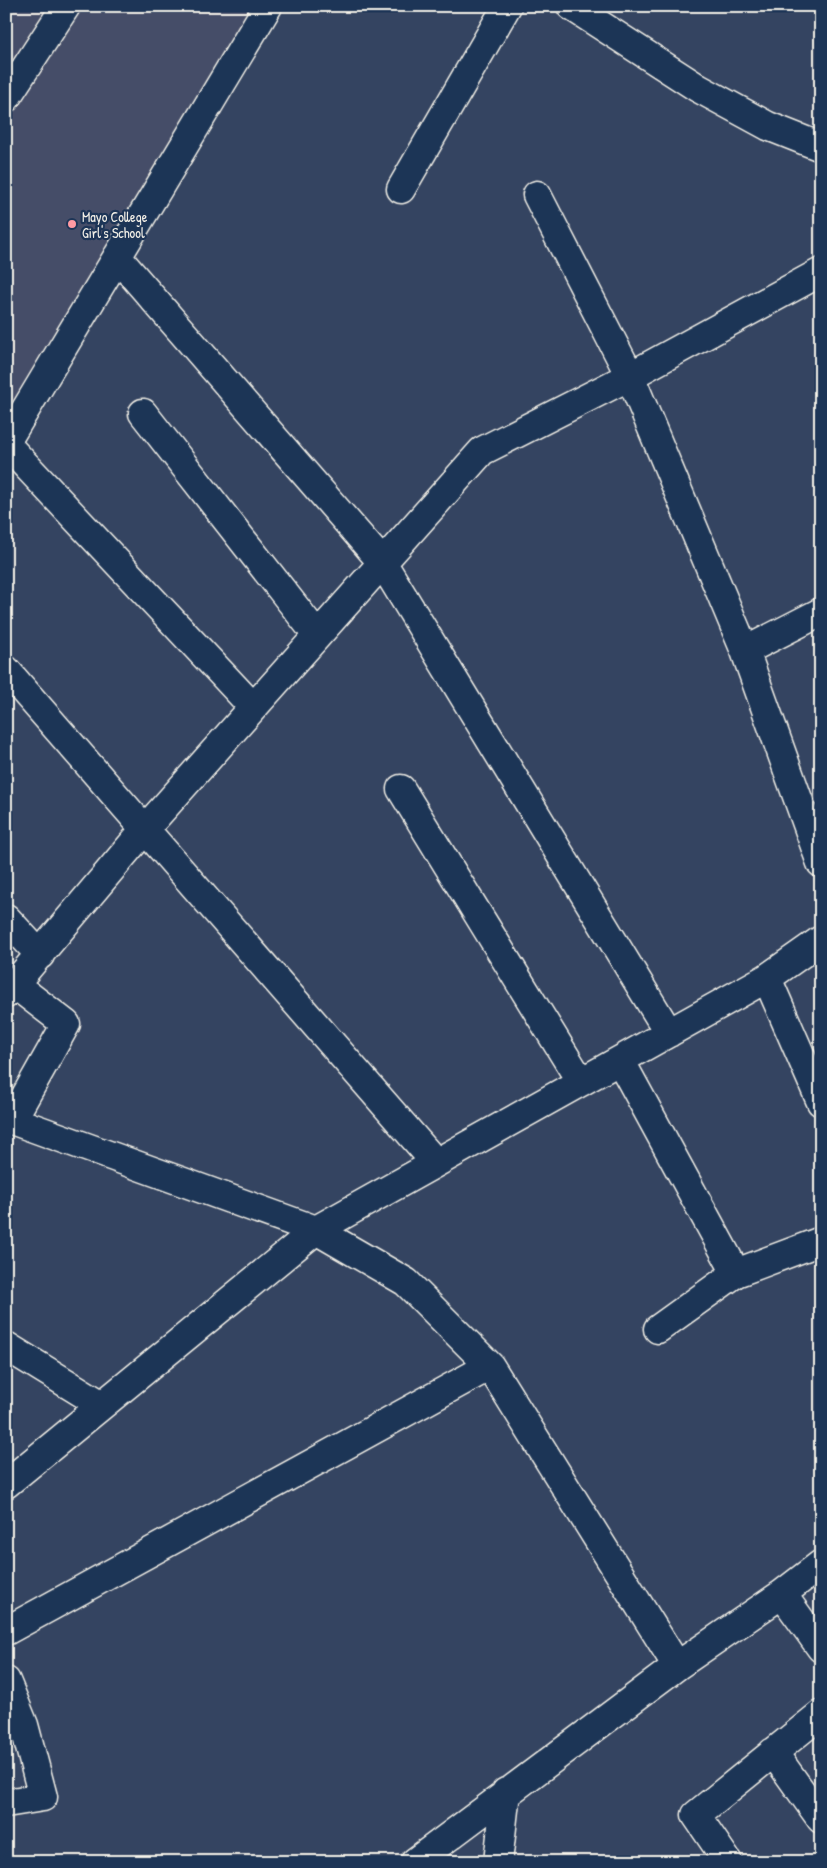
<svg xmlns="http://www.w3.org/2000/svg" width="827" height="1868" viewBox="0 0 827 1868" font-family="'Patrick Hand',sans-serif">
	<rect width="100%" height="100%" fill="#344461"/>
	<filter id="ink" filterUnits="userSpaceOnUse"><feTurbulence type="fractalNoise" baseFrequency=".02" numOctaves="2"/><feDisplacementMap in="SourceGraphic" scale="10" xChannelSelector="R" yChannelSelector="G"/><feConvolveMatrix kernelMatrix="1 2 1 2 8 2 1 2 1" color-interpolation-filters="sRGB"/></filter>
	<g filter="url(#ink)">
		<!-- built -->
		<path fill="#444e68" d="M6 6H268L6 442Z"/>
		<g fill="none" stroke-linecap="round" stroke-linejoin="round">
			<!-- minor casing -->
			<g stroke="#f4f1e8" stroke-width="31">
				<path id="minor" d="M571 6 698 88 768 126 821 147
					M6 98 66 6
					M401 189 507 6
					M537 195 630 376 745 651 821 863
					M117 257 382 562 669 1033
					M143 413 317 635
					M6 442 268 6
					M6 444 253 707
					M745 651 821 612
					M6 670 436 1163
					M401 789 581 1082
					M6 918 40 955
					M767 978 821 1102
					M6 994 145 829 482 451 630 376 821 272
					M620 1060 736 1273
					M6 1118 316 1230 406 1282 490 1366 677 1666
					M12 1120 66 1024 14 984
					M658 1329 736 1273 821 1241
					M6 1346 102 1405
					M6 1484 316 1230 767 978 821 940
					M782 1594 821 1648
					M6 1631 490 1366
					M6 1681 24 1725 43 1797 6 1803
					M773 1752 821 1819
					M415 1862 677 1666 782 1594 821 1564
					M498 1862 506 1792
					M728 1862 696 1815 821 1714"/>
			</g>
			<!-- minor -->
			<use href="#minor" stroke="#1d3557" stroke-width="28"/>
		</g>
	</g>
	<!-- markers -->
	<circle fill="#ff9aa2" stroke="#1d3557" stroke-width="2" cx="72" cy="224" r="5"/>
	<g text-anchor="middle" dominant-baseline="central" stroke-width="4.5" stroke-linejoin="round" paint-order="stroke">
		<!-- poi labels -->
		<g font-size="14" fill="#f4f1e8" stroke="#1d3557" text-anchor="start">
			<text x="82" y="216">Mayo College<tspan x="82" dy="16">Girl's School</tspan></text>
		</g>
	</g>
	<!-- margin -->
	<rect width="827" height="1868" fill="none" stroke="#1d3557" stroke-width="25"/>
	<rect x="12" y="12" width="802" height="1843" fill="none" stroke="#f4f1e8" stroke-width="2" filter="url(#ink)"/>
</svg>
